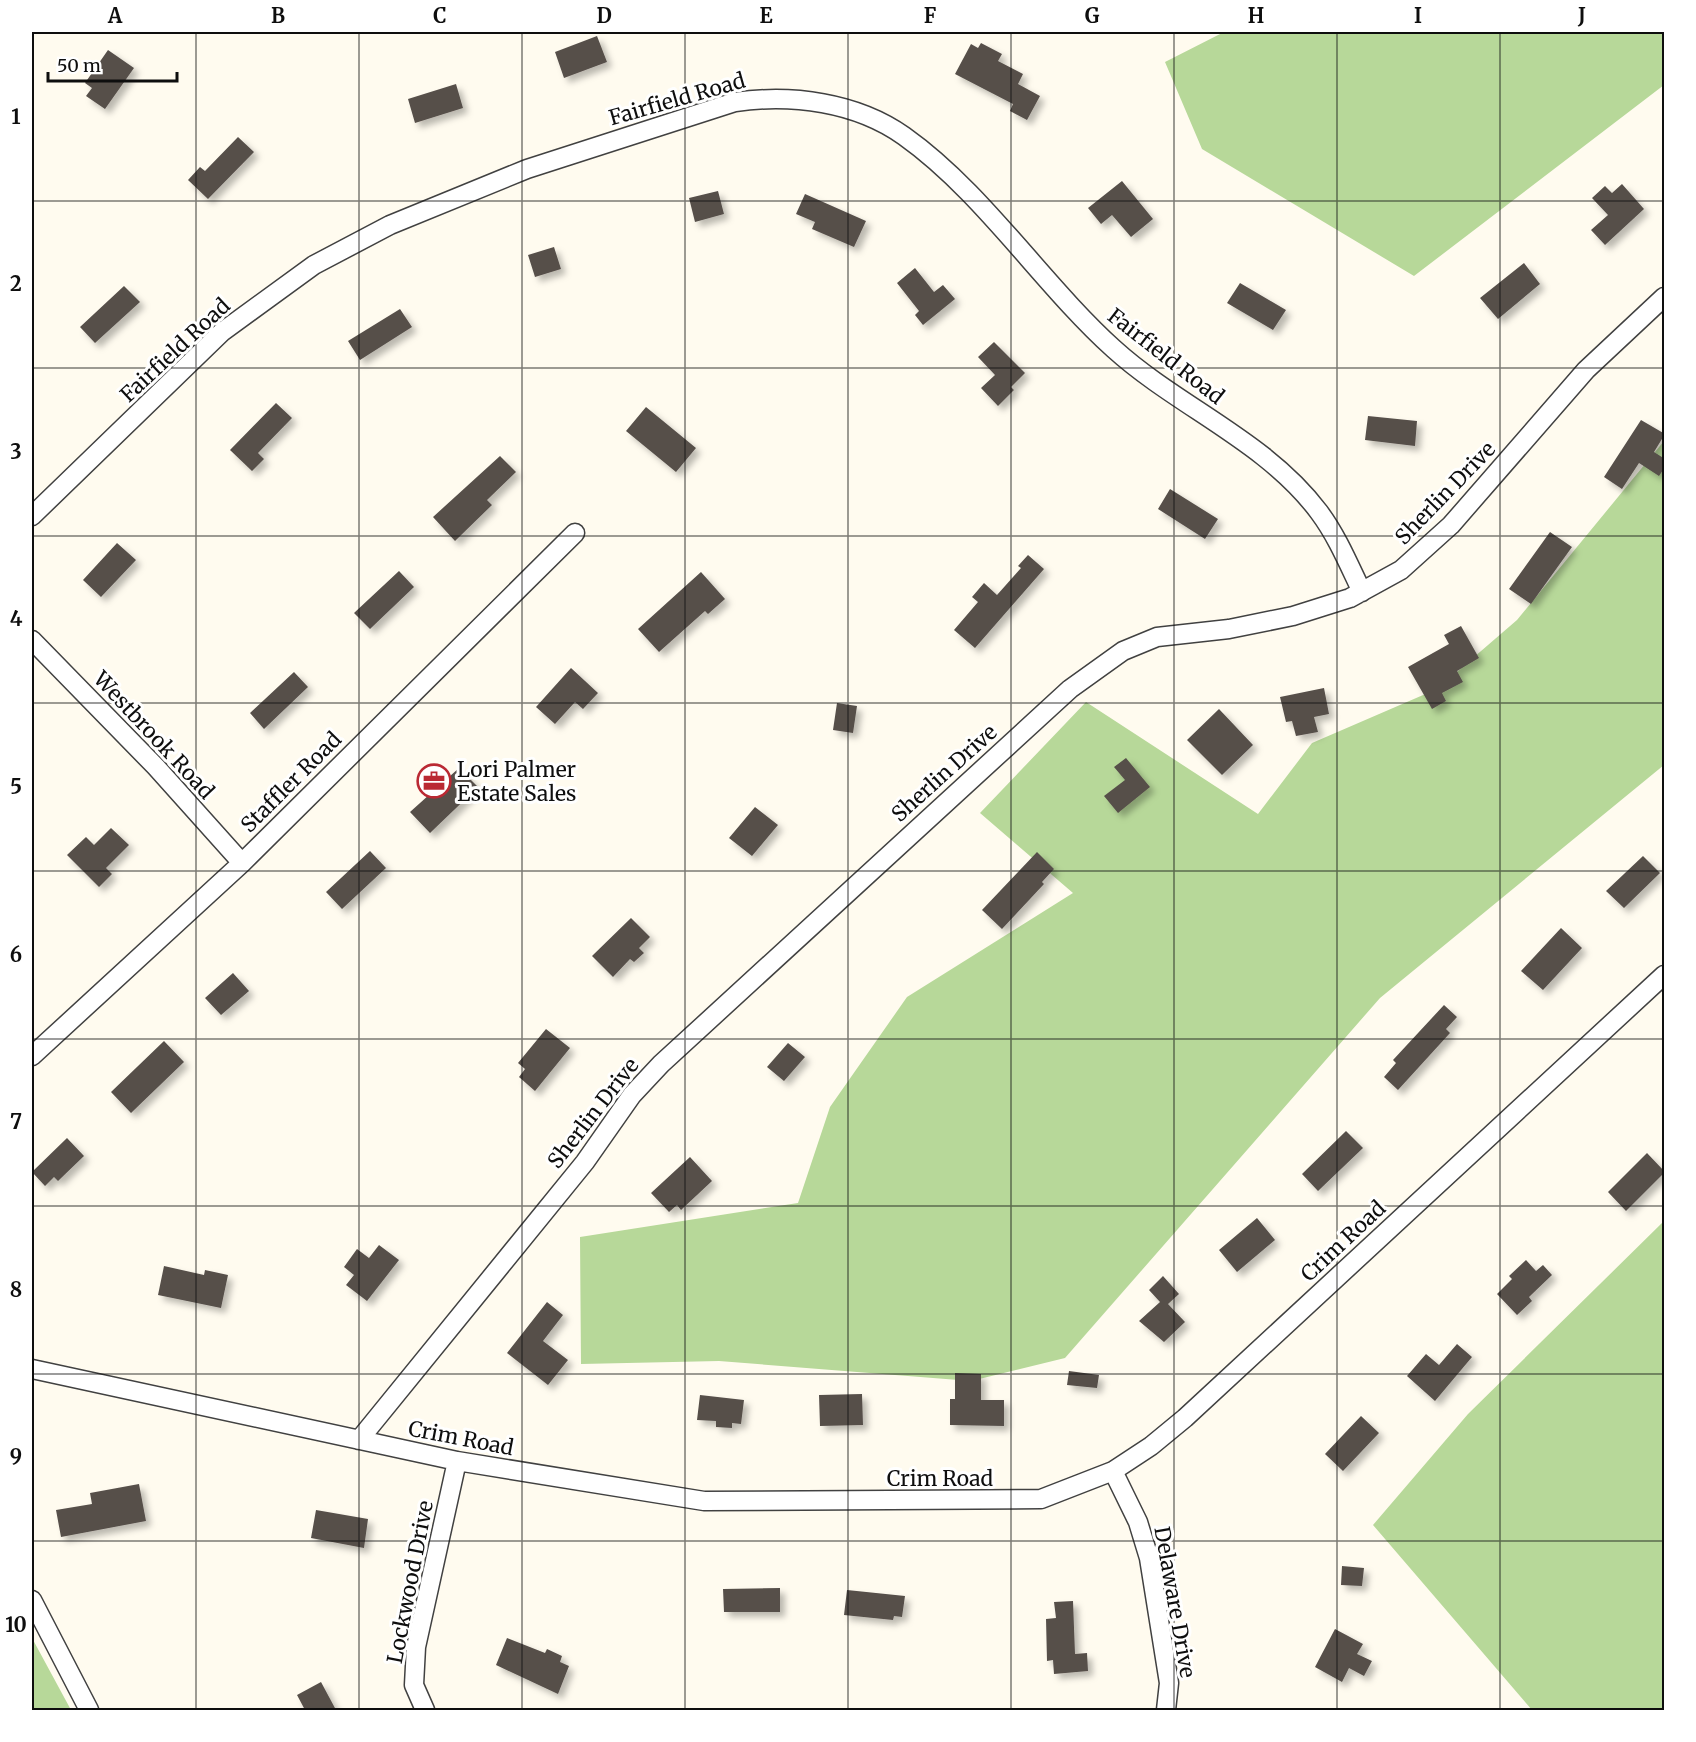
<svg xmlns="http://www.w3.org/2000/svg" width="1696" height="1742" viewBox="0 0 1696 1742" font-family="Merriweather,serif">
	<defs>
		<filter id="shadow"><feDropShadow dx="5" dy="5" stdDeviation="3" flood-color="#0004"/></filter>
	</defs>
	<rect width="100%" height="100%" fill="#fffbef"/>
	<!-- forest -->
	<path fill="#b7d899" d="M1224 32H1664V85L1414 276 1202 149 1165 62Z
		M1664 441V765L1380 998 1065 1358 971 1381 719 1361 581 1364 580 1237 798 1203 830 1107 907 997 1073 893 980 813 1086 702 1258 814 1312 743 1437 689 1517 620Z
		M1664 1221V1710H1532L1373 1525 1468 1414Z
		M32 1638 71 1710H32Z"/>
	<!-- building -->
	<path fill="#564f4a" filter="url(#shadow)" d="M597 36 607 62 564 78 555 52Z
		M981 43 1002 54 998 61 1023 74 1018 84 1040 96 1027 120 1010 111 1013 104 955 74 971 44 978 48Z
		M108 50 134 68 105 109 86 96 92 88 85 83Z
		M456 84 463 108 415 123 408 99Z
		M238 137 254 152 208 199 188 180 200 167 205 171Z
		M1122 181 1153 219 1131 237 1112 215 1101 224 1088 208Z
		M1622 184 1644 209 1605 245 1591 230 1608 215 1592 198 1605 186 1612 193Z
		M718 191 724 214 695 222 689 198Z
		M805 194 866 221 854 247 812 229 815 222 796 214Z
		M554 247 561 269 535 277 528 255Z
		M1524 263 1540 284 1498 319 1480 298Z
		M915 268 934 292 943 285 955 299 923 325 915 315 919 311 897 283Z
		M1240 283 1286 310 1273 330 1227 303Z
		M124 286 140 302 95 343 80 327Z
		M400 309 412 327 360 360 348 341Z
		M994 342 1025 373 1011 387 1014 390 998 406 981 388 995 375 978 357Z
		M276 403 292 418 258 453 264 459 252 471 230 450Z
		M646 407 696 448 676 472 626 431Z
		M1368 416 1417 421 1415 446 1365 440Z
		M1641 420 1665 434 1654 452 1665 459V467L1659 476 1639 463 1622 489 1604 477Z
		M500 456 516 472 487 500 492 505 455 541 433 517Z
		M1170 489 1218 519 1205 539 1158 509Z
		M1550 532 1572 547 1531 604 1509 589Z
		M117 543 136 560 101 597 83 580Z
		M1028 555 1044 569 975 648 954 630 978 602 972 597 984 583 997 595 1021 568 1018 566Z
		M399 571 414 587 370 629 354 613Z
		M701 572 725 599 708 614 705 611 659 652 638 629Z
		M1461 626 1479 658 1457 671 1463 682 1442 693 1446 701 1432 709 1408 667 1449 644 1444 635Z
		M571 668 598 693 583 709 575 702 555 724 536 707Z
		M294 672 308 687 264 729 250 713Z
		M1324 688 1329 714 1314 717 1318 732 1296 736 1292 721 1286 722 1280 697Z
		M837 703 857 706 853 733 833 730Z
		M1219 709 1253 745 1222 775 1187 740Z
		M1126 758 1150 787 1118 813 1104 796 1125 780 1114 767Z
		M459 768 478 787 430 833 410 812Z
		M755 807 778 825 752 856 729 838Z
		M111 828 129 845 106 868 112 874 99 887 67 855 86 837 94 845Z
		M370 851 386 868 342 909 326 892Z
		M1037 852 1054 869 1042 882 1044 884 1002 929 982 910Z
		M1643 856 1660 873 1624 908 1606 891Z
		M631 918 650 937 639 948 644 953 634 962 630 959 613 977 592 956Z
		M1561 928 1582 948 1543 990 1521 971Z
		M233 973 249 991 221 1015 205 998Z
		M1444 1005 1457 1017 1446 1029 1450 1033 1398 1090 1384 1077 1396 1063 1393 1060Z
		M546 1029 570 1048 535 1091 519 1077 525 1069 518 1063Z
		M164 1041 184 1062 131 1113 111 1092Z
		M788 1043 805 1057 784 1081 767 1067Z
		M1346 1131 1363 1148 1318 1191 1302 1174Z
		M67 1138 84 1156 58 1181 54 1177 45 1186 32 1172Z
		M1647 1153 1665 1172 1626 1211 1608 1192Z
		M690 1157 712 1181 681 1210 677 1205 669 1212 651 1193Z
		M1257 1218 1275 1240 1237 1272 1219 1250Z
		M379 1245 399 1260 367 1301 346 1285 354 1275 344 1267 357 1249 369 1258Z
		M1526 1260 1536 1271 1543 1265 1552 1275 1529 1297 1532 1301 1517 1315 1497 1294 1512 1279 1509 1276Z
		M164 1266 204 1275 205 1270 228 1275 221 1308 158 1295Z
		M1163 1276 1179 1294 1168 1304 1185 1322 1164 1342 1139 1321 1160 1302 1149 1290Z
		M547 1302 563 1315 543 1341 568 1360 548 1385 507 1353Z
		M1457 1344 1472 1357 1435 1401 1407 1376 1426 1354 1439 1365Z
		M1069 1371 1099 1375 1097 1388 1067 1385Z
		M955 1373 981 1374V1400H1004V1426L950 1425V1399H955Z
		M862 1394 863 1425 820 1426 819 1395Z
		M700 1395 744 1400 741 1424 732 1423V1428L716 1427V1421L697 1420Z
		M1361 1416 1379 1433 1343 1471 1325 1454Z
		M139 1484 146 1521 61 1537 56 1510 92 1504 90 1493Z
		M316 1510 368 1519 364 1548 311 1538Z
		M1342 1566 1364 1568 1362 1586 1341 1585Z
		M780 1588V1612H724L723 1589Z
		M847 1590 905 1596 902 1617 894 1616 893 1620 844 1615Z
		M1073 1601 1075 1654 1087 1653 1088 1671 1054 1674 1053 1660 1047 1661 1046 1619 1056 1618 1054 1602Z
		M1335 1629 1363 1644 1357 1654 1372 1661 1364 1676 1349 1668 1342 1682 1315 1667Z
		M507 1638 545 1653 547 1649 562 1656 560 1662 569 1666 558 1694 496 1665Z
		M321 1682 336 1710H305L297 1695Z"/>
	<g fill="none" stroke-linecap="round" stroke-linejoin="round">
		<!-- minor casing -->
		<g stroke="#414141" stroke-width="21">
			<path id="minor" d="M32 516 222 332 314 265 390 225 527 169 735 102C792 94 856 102 904 136 983 192 1042 284 1114 349 1178 407 1266 441 1319 512 1337 536 1349 565 1362 592
				M32 640 156 767 242 863
				M32 1056 242 863 575 533
				M32 1369 457 1461 704 1501 1041 1499 1113 1471 1151 1446 1185 1418 1664 975
				M359 1440 585 1162 632 1095 661 1064 1070 689 1123 651 1157 637 1229 629 1293 616 1350 598 1401 570 1451 525 1586 370 1664 297
				M1113 1471 1138 1522 1149 1558 1169 1683 1166 1710
				M32 1600 89 1710
				M425 1710 414 1685 416 1647 457 1461"/>
		</g>
		<!-- minor -->
		<use href="#minor" stroke="#fff" stroke-width="18"/>
	</g>
	<!-- grid -->
	<path fill="none" stroke="#0e0e0e" stroke-width="1.5" stroke-opacity="0.55" d="M196 32V1710M359 32V1710M522 32V1710M685 32V1710M848 32V1710M1011 32V1710M1174 32V1710M1337 32V1710M1500 32V1710M32 201H1664M32 368H1664M32 536H1664M32 703H1664M32 871H1664M32 1039H1664M32 1206H1664M32 1374H1664M32 1541H1664"/>
	<!-- icons -->
	<defs>
		<g id="office-ring" transform="scale(1.725)"><circle r="9.5" fill="#fff" stroke="#ba2933" stroke-width="1.5"/><path d="M-6-3h4V-5.5h4V-3h4V5H-6ZM-1-4.5V-3h2v-1.5ZM-6 0V1H6V0Z" fill="#ba2933"/></g>
	</defs>
	<g fill-rule="evenodd">
		<use href="#office-ring" x="434" y="781"/>
	</g>
	<g text-anchor="middle" dominant-baseline="central" stroke-width="6" stroke-linejoin="round" paint-order="stroke">
		<!-- street labels -->
		<g font-size="21" fill="#0e0e0e" stroke="#fff">
			<text transform="translate(677 99) rotate(-16)">Fairfield Road</text>
			<text transform="translate(175 350) rotate(-43)">Fairfield Road</text>
			<text transform="translate(1166 356) rotate(38)">Fairfield Road</text>
			<text transform="translate(1445 493) rotate(-46)">Sherlin Drive</text>
			<text transform="translate(154 735) rotate(47)">Westbrook Road</text>
			<text transform="translate(944 773) rotate(-42)">Sherlin Drive</text>
			<text transform="translate(291 782) rotate(-45)">Staffler Road</text>
			<text transform="translate(593 1113) rotate(-52)">Sherlin Drive</text>
			<text transform="translate(1343 1241) rotate(-43)">Crim Road</text>
			<text transform="translate(461 1438) rotate(11)">Crim Road</text>
			<text x="940" y="1478">Crim Road</text>
			<text transform="translate(410 1582) rotate(-79)">Lockwood Drive</text>
			<text transform="translate(1175 1602) rotate(80)">Delaware Drive</text>
		</g>
		<!-- poi labels -->
		<g font-size="21" fill="#0e0e0e" stroke="#fff" text-anchor="start">
			<text x="457" y="769">Lori Palmer<tspan x="457" dy="24">Estate Sales</tspan></text>
		</g>
	</g>
	<!-- border -->
	<rect width="1696" height="1742" fill="none" stroke="#ffffff" stroke-width="66"/>
	<!-- scale -->
	<path d="M48 72v9h129v-9" fill="none" stroke="#0e0e0e" stroke-width="3"/>
	<text x="57" y="72" font-size="18" fill="#0e0e0e" stroke="#ffffff" stroke-width="4.5" paint-order="stroke">50 m</text>
	<rect x="33" y="33" width="1630" height="1676" fill="none" stroke="#0e0e0e" stroke-width="2"/>
	<g font-size="20" text-anchor="middle" font-weight="bold" fill="#0e0e0e">
		<text x="115" y="23">A</text>
		<text x="278" y="23">B</text>
		<text x="440" y="23">C</text>
		<text x="604" y="23">D</text>
		<text x="766" y="23">E</text>
		<text x="930" y="23">F</text>
		<text x="1092" y="23">G</text>
		<text x="1256" y="23">H</text>
		<text x="1418" y="23">I</text>
		<text x="1582" y="23">J</text>
		<text x="16" y="124">1</text>
		<text x="16" y="291">2</text>
		<text x="16" y="459">3</text>
		<text x="16" y="626">4</text>
		<text x="16" y="794">5</text>
		<text x="16" y="962">6</text>
		<text x="16" y="1129">7</text>
		<text x="16" y="1297">8</text>
		<text x="16" y="1464">9</text>
		<text x="16" y="1632">10</text>
	</g>
</svg>
